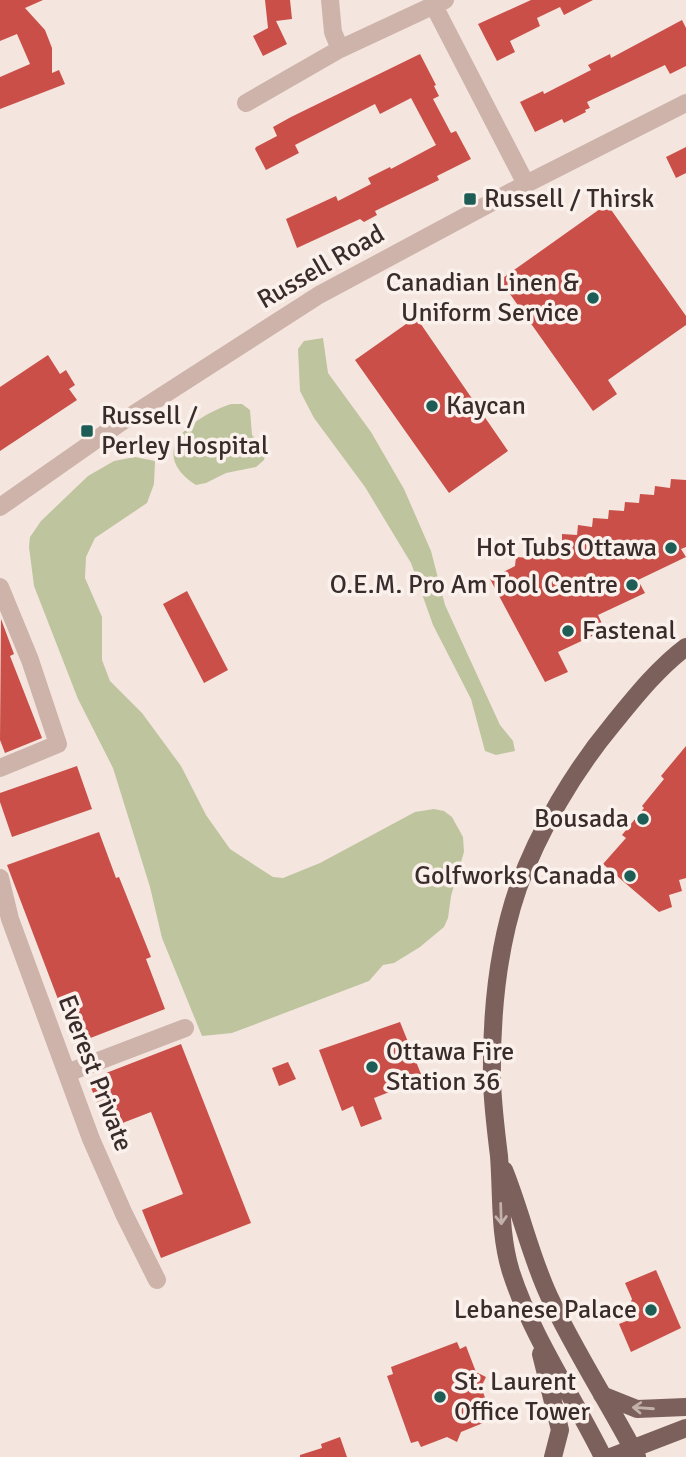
<svg xmlns="http://www.w3.org/2000/svg" width="686" height="1457" viewBox="0 0 686 1457" font-family="Signika,sans-serif">
	<rect width="100%" height="100%" fill="#f4e6df"/>
	<!-- green -->
	<path fill="#bec49e" d="M323 338 328 373 371 432 404 489 431 551 445 605 500 725 513 741 515 751 496 755 485 751 471 699 433 625 411 563 365 487 314 418 300 391 298 349 304 341Z
		M231 404H242L250 410 252 435 266 450 264 460 256 467 226 473 206 483 196 485C144 451 193 417 231 404Z
		M135 457 155 461 154 484 147 503 95 538 86 557 85 578 102 617V660L110 681 142 713 181 766 206 815 230 849 273 877 283 878 320 863 415 812 434 809 444 811 452 817 463 837 464 852 451 896 448 918 444 927 420 947 394 963 383 965 369 981 232 1033 202 1036 162 938 150 887 113 768 78 699 34 586 29 547 30 537 41 521 88 476 114 461Z"/>
	<!-- building -->
	<path fill="#c94f48" d="M0 0H43L25 8 45 30 52 48V73L59 70 65 84 0 109V77L30 64 17 34 0 41Z
		M265 0H290L292 19 276 21 287 44 263 56 253 36 268 28Z
		M531 0H593L564 15 560 7 537 18 540 26 510 41 515 52 497 61 478 24Z
		M682 20 686 28V66L670 74 665 65 587 102 590 108 585 110 586 112 564 123 562 119 535 132 520 102 543 91 544 94 591 70 588 65 610 54 611 58Z
		M420 54 436 85 434 86 439 96 433 99 451 133 456 131 471 159 437 176 439 180 375 211 377 215 364 222 360 219 297 248 286 219 336 196 338 201 371 184 368 178 390 167 391 169 436 145 411 98 380 114 375 104 295 145 299 153 266 170 255 149 256 147 277 136 273 127 291 117Z
		M686 147V173L676 178 666 157Z
		M607 204 686 316V325L608 380 617 394 593 411 500 280Z
		M416 317 508 451 449 493 355 360Z
		M48 355 60 374 66 370 75 385 69 389 77 400 0 451V387Z
		M671 479 686 480V547L681 549 686 557 638 580 645 593 598 615 605 630 558 652 568 672 545 682 490 579 515 566 516 557 531 558 532 549 546 551V542L562 543V534L577 535 578 525 592 527 593 518 608 519 609 510 624 511 625 502 639 503 640 494 654 495 655 486 670 488Z
		M187 591 228 670 204 683 163 604Z
		M1 619 14 654 10 656 42 738 5 753 0 740Z
		M686 746V878L679 880 682 891 669 895 672 907 659 912 603 864 626 838 622 835 644 808 642 806 664 779 661 776Z
		M77 766 92 809 12 837 0 802V793Z
		M99 832 116 878 119 877 151 957 146 959 165 1009 75 1044 7 865Z
		M400 1022 423 1079 374 1098 382 1119 361 1127 353 1106 342 1111 319 1050Z
		M181 1044 251 1223 161 1258 142 1210 183 1194 151 1112 107 1129 88 1080Z
		M288 1062 296 1079 279 1086 272 1068Z
		M656 1270 681 1328 631 1352 619 1324 629 1320 626 1314 632 1299 625 1283Z
		M457 1342 460 1349 466 1346 476 1372 486 1377 481 1387 492 1416 487 1418 488 1421 461 1432 457 1442 447 1437 421 1447 418 1441 411 1443 387 1376 393 1374 391 1367Z
		M340 1437 347 1457H300V1455L322 1448 321 1444Z"/>
	<g fill="none" stroke-linecap="round" stroke-linejoin="round">
		<!-- minor -->
		<path stroke="#cdb3aa" stroke-width="18" d="M330 0 333 32 340 49
			M434 6 526 184
			M246 103 340 49 445 0
			M0 507 120 423 319 295 526 184 686 103
			M0 587 30 660 58 744 0 768
			M0 878 10 919 91 1139 124 1214 157 1280
			M67 1073 185 1028"/>
		<!-- major -->
		<path stroke="#7c605b" stroke-width="18" d="M504 1170C521 1212 530 1255 549 1296 575 1352 609 1403 637 1457
			M541 1354 560 1430 553 1457
			M602 1395 637 1409 686 1407
			M603 1457C573 1396 532 1337 511 1272 499 1233 502 1195 499 1156 496 1132 493 1107 492 1082 491 1018 497 949 518 888 539 830 574 771 613 724 635 697 658 668 686 647
			M611 1457 686 1428"/>
	</g>
	<!-- one-way arrows -->
	<defs><path id="oneway-shaft" d="M-6 0H5M1.5-3L5.5 0L1.5 3" fill="none" stroke-width="1.6" stroke-linecap="round" stroke-linejoin="round" transform="scale(1.75)"/></defs>
	<g stroke="#c2b0ab">
		<use href="#oneway-shaft" transform="translate(501 1214) rotate(88)"/>
		<use href="#oneway-shaft" transform="translate(643 1408) rotate(-176)"/>
	</g>
	<!-- markers -->
	<g fill="#1e5d55" stroke="#fbf1ec" stroke-width="2.5">
		<rect x="463" y="192" width="14" height="14" rx="3.5"/>
		<circle cx="593" cy="298" r="7"/>
		<circle cx="432" cy="406" r="7"/>
		<rect x="80" y="424" width="14" height="14" rx="3.5"/>
		<circle cx="671" cy="548" r="7"/>
		<circle cx="632" cy="585" r="7"/>
		<circle cx="568" cy="631" r="7"/>
		<circle cx="643" cy="819" r="7"/>
		<circle cx="630" cy="876" r="7"/>
		<circle cx="372" cy="1067" r="7"/>
		<circle cx="651" cy="1310" r="7"/>
		<circle cx="440" cy="1397" r="7"/>
	</g>
	<g text-anchor="middle" dominant-baseline="central" stroke-width="7" stroke-linejoin="round" paint-order="stroke">
		<!-- poi labels -->
		<g font-size="26" fill="#3a2c2a" stroke="#fbf1ec" text-anchor="start">
			<text x="484" y="199">Russell / Thirsk</text>
			<text x="579" y="283" text-anchor="end">Canadian Linen &amp;<tspan x="579" dy="30">Uniform Service</tspan></text>
			<text x="446" y="406">Kaycan</text>
			<text x="101" y="416">Russell /<tspan x="101" dy="30">Perley Hospital</tspan></text>
			<text x="657" y="548" text-anchor="end">Hot Tubs Ottawa</text>
			<text x="618" y="585" text-anchor="end">O.E.M. Pro Am Tool Centre</text>
			<text x="582" y="631">Fastenal</text>
			<text x="629" y="819" text-anchor="end">Bousada</text>
			<text x="616" y="876" text-anchor="end">Golfworks Canada</text>
			<text x="386" y="1052">Ottawa Fire<tspan x="386" dy="30">Station 36</tspan></text>
			<text x="637" y="1310" text-anchor="end">Lebanese Palace</text>
			<text x="454" y="1382">St. Laurent<tspan x="454" dy="30">Office Tower</tspan></text>
		</g>
		<!-- street labels -->
		<g font-size="26" fill="#3a2c2a" stroke="#fbf1ec">
			<text transform="translate(321 267) rotate(-30)">Russell Road</text>
			<text transform="translate(95 1073) rotate(69)">Everest Private</text>
		</g>
	</g>
</svg>
